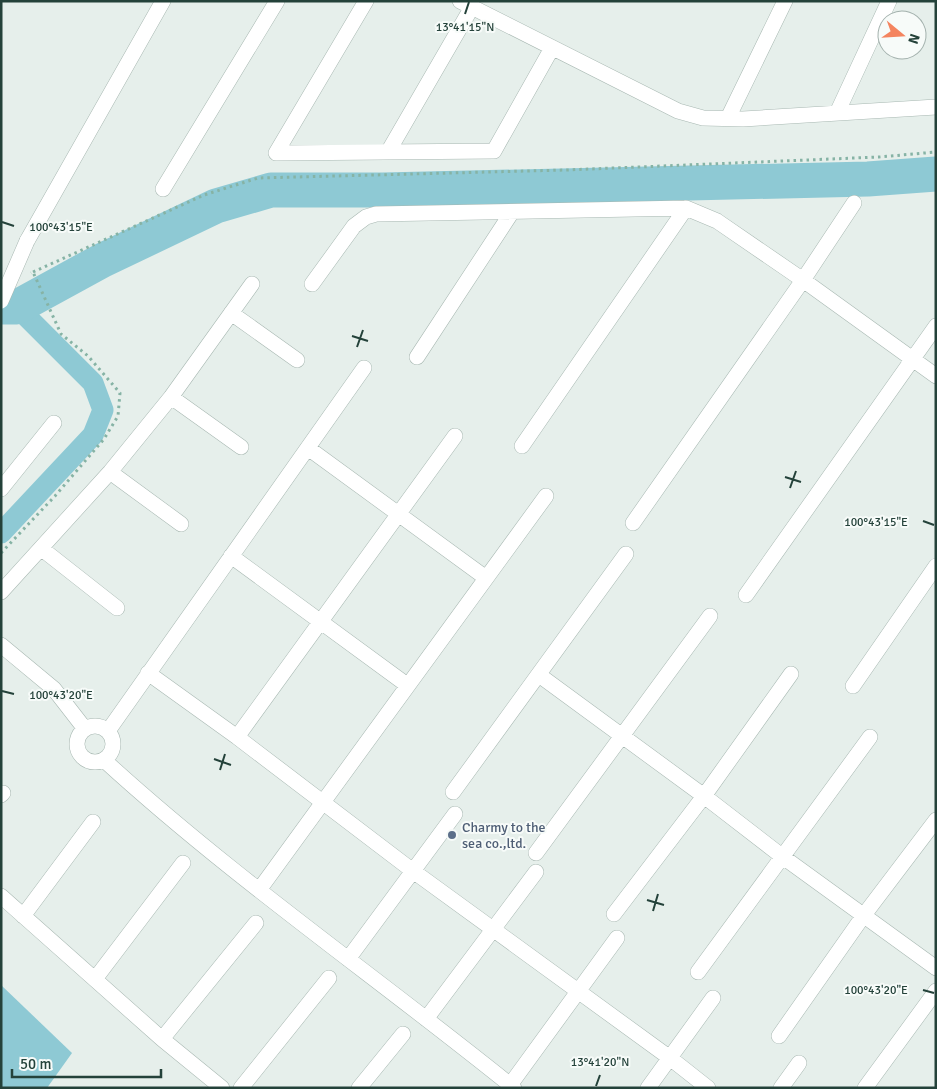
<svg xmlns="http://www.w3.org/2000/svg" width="937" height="1089" viewBox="0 0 937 1089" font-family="Signika,sans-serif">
	<rect width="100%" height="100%" fill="#e6efeb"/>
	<!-- water -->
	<path fill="#8ec9d4" d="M1 985 72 1053 47 1088H1Z"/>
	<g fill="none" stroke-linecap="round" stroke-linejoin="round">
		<!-- canal -->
		<path stroke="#8ec9d4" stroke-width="21" d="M1 533 93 435 103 410 93 383 17 307"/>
		<!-- river -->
		<path stroke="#8ec9d4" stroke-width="35" d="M1 307H17L103 260 216 206 271 190H383L868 179 936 174"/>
		<!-- minor casing -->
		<g stroke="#a8b8b2" stroke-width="16">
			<path id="minor" d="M366 1 276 153 494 151 552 48
				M460 1 678 111 703 118 743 119 936 107
				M837 113 889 1
				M728 118 785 1
				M388 152 472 7
				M163 189 277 1
				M27 241 163 1
				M312 284 354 226 366 217 376 214 686 208 717 221 803 280 936 376
				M231 313 297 360
				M417 357 512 212
				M171 397 241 447
				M522 446 686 208
				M308 448 486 578
				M110 472 181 524
				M1 489 54 423
				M633 523 803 280 854 203
				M42 549 117 608
				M231 556 407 685
				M1 592 110 472 171 397 252 284
				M746 595 936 326
				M1 645 54 689 85 729
				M148 673 237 737 413 871 670 1058 708 1088
				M539 675 704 796 783 857 936 968
				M853 686 936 566
				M77 744a18 18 0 1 1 36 0a18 18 0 1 1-36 0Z
				M108 731 364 368
				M237 737 455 436
				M104 760C233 878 378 978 514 1088
				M453 792 626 554
				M1 795 3 793
				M536 853 710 616
				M259 890 546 496
				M1 896 162 1039 222 1088
				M614 914 704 796 791 674
				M23 916 93 822
				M348 959 455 814
				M698 972 870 737
				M95 979 183 863
				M426 1019 536 872
				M779 1036 864 915 936 820
				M162 1039 256 923
				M510 1085 617 938
				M241 1088 329 978
				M359 1088 403 1034
				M648 1088 713 998
				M781 1088 799 1063
				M865 1088 936 991"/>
		</g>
		<!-- path -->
		<path stroke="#86b3a5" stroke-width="3" stroke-dasharray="2.5 4" stroke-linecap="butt" d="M33 272 204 195 258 178 566 170 879 157 936 152
			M1 553 55 496 104 439 118 416 120 393 88 356 61 334 33 272 31 273"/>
		<!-- minor -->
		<use href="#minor" stroke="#fff" stroke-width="15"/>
		<!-- minor-bridge casing -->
		<g stroke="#a8b8b2" stroke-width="16" stroke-linecap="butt">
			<path id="minor-bridge" d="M1 301 27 241"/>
		</g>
		<!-- minor-bridge -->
		<use href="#minor-bridge" stroke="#fff" stroke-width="15"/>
	</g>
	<!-- ticks -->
	<path fill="none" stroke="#24423a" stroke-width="2" d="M465 14 469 2M2 222 14 226M352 336 368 341M357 347 363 330M785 477 801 482M790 488 796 471M923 521 934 525M2 691 14 694M214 759 231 765M220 770 225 754M647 900 664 905M653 911 658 894M923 990 934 993M596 1086 600 1075"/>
	<!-- markers -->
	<circle fill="#5c6f8a" stroke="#f7fbf9" stroke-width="2" cx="452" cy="835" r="5"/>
	<g text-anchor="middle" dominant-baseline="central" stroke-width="4" stroke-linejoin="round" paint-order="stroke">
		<!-- service labels -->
		<g font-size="14" fill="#4e5e75" stroke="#f7fbf9" text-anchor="start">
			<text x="462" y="827">Charmy to the<tspan x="462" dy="16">sea co.,ltd.</tspan></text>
		</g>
	</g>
	<g font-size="12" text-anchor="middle" fill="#24423a" stroke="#f7fbf9" stroke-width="4" stroke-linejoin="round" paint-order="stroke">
		<text x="465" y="31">13°41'15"N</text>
		<text x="61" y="231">100°43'15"E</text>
		<text x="876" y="526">100°43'15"E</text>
		<text x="61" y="699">100°43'20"E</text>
		<text x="876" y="994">100°43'20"E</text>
		<text x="600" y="1066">13°41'20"N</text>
	</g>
	<!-- border -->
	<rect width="937" height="1089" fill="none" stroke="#24423a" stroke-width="5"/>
	<!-- north arrow -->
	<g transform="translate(902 35) rotate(108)"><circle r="24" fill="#f7fbf9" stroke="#a3b1ad"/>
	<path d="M0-4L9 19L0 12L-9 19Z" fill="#f4845f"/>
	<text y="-8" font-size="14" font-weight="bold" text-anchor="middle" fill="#24423a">N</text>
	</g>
	<!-- scale -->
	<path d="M12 1069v8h149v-8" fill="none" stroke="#24423a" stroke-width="2.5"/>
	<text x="20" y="1069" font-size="15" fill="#24423a" stroke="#f7fbf9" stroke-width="4" paint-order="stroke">50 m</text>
</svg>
